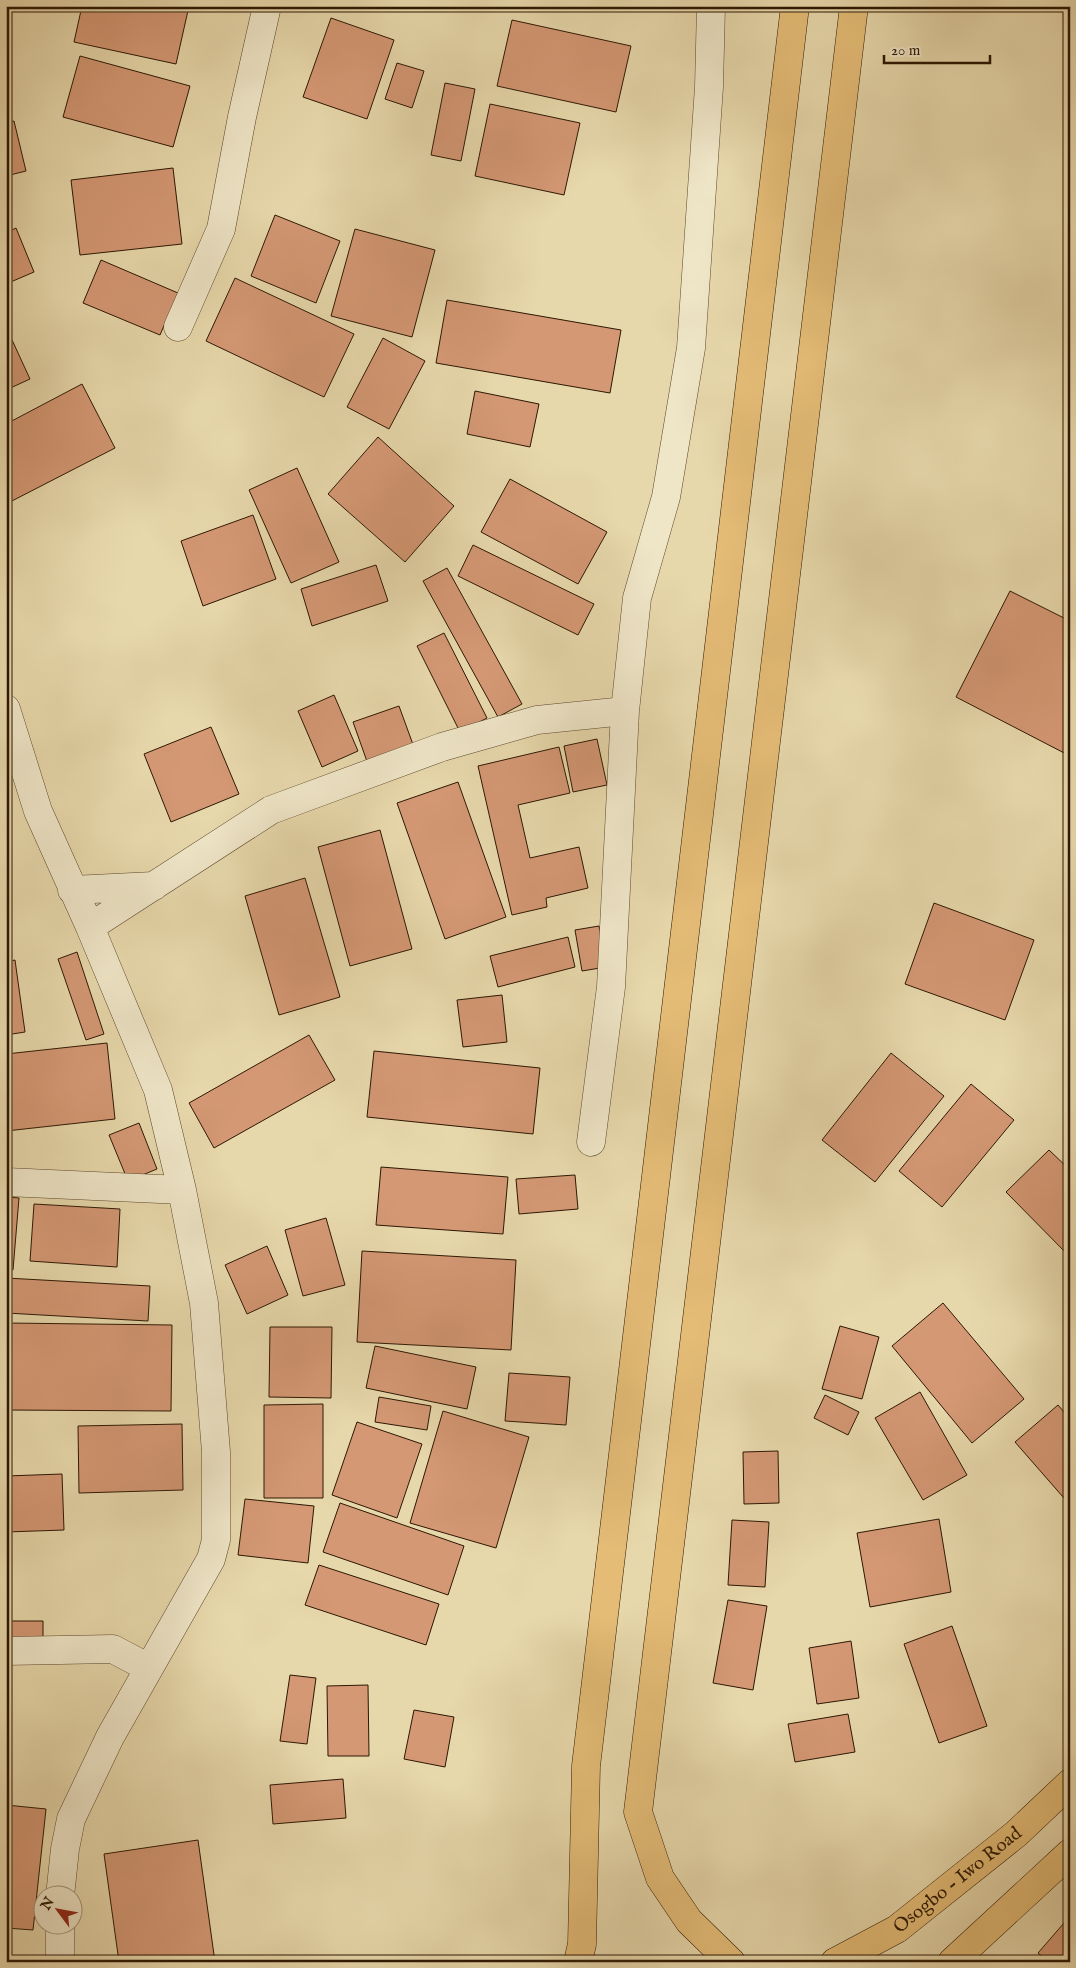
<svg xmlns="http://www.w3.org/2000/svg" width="1076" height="1968" viewBox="0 0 1076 1968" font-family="'IM FELL English',serif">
	<rect width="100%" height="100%" fill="#e7d8ab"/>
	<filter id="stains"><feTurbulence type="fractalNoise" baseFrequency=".004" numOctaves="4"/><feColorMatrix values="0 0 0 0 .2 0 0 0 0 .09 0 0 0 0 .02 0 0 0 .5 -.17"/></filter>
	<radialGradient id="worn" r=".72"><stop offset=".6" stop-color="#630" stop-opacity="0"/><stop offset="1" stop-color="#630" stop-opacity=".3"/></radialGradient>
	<!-- building -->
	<path fill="#d49874" stroke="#2d1703" d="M82 6H189L176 64 74 42Z
		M331 18 394 40 367 119 303 97Z
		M512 20 631 46 616 112 497 86Z
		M80 56 190 86 173 147 63 117Z
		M397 63 424 71 412 108 385 99Z
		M445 83 475 89 461 161 431 155Z
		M490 104 580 123 564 195 475 176Z
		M14 121 26 171 6 176V123Z
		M173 168 182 244 80 255 71 180Z
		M275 215 340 241 316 303 251 276Z
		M16 228 34 272 6 284V233Z
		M355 229 435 250 412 337 331 316Z
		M101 260 178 293 160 335 83 303Z
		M235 278 354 334 324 397 206 341Z
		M447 300 621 330 610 393 436 363Z
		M7 329 30 379 6 390V329Z
		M383 338 425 361 389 429 347 407Z
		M82 384 115 448 6 504V424Z
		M475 391 539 404 530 447 467 434Z
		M378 437 454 506 405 562 328 494Z
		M297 468 339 562 291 583 249 490Z
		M510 479 607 532 578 584 481 532Z
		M253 515 276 579 203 606 181 541Z
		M473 545 594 604 578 635 458 576Z
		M376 565 388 601 312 626 301 589Z
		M447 568 522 704 498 717 423 581Z
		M1010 591 1070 621V756L956 697Z
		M444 633 487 718 460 732 417 646Z
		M334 695 358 751 322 767 298 711Z
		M399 706 415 750 369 767 353 722Z
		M211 727 239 794 171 822 144 754Z
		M597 739 607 785 573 792 564 746Z
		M559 747 570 793 518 805 530 858 579 847 588 888 546 898 547 907 512 915 478 766Z
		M458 782 506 917 445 939 397 803Z
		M380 830 412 949 350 966 318 847Z
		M305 878 340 997 279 1015 245 896Z
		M934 903 1034 940 1005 1020 905 984Z
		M599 926 606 967 582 971 575 930Z
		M568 937 575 967 498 987 490 956Z
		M77 952 104 1034 86 1040 58 959Z
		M15 960 25 1032 6 1035V962Z
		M502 995 507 1042 463 1047 457 1000Z
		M309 1035 335 1080 214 1148 189 1103Z
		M107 1043 115 1119 6 1131V1054Z
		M374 1051 540 1068 533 1134 367 1117Z
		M891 1053 944 1096 875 1182 822 1140Z
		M971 1084 1014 1120 942 1207 899 1171Z
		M139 1123 157 1169 128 1181 109 1135Z
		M1049 1150 1070 1170V1257L1006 1192Z
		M381 1167 508 1177 503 1234 376 1225Z
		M575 1175 578 1209 519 1214 516 1179Z
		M6 1197 19 1198 13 1270 6 1269Z
		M34 1204 120 1209 117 1267 30 1261Z
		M326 1218 345 1285 303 1296 285 1230Z
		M267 1246 288 1295 247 1314 225 1265Z
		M362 1251 516 1260 511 1350 357 1342Z
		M6 1278 150 1286 148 1321 6 1313Z
		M943 1303 1024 1399 972 1443 892 1346Z
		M6 1323 172 1325 171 1411 6 1410Z
		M840 1326 879 1337 862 1399 822 1389Z
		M270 1327H332L331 1398 269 1397Z
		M375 1346 476 1367 467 1409 366 1388Z
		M509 1373 570 1377 566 1425 505 1421Z
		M920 1392 967 1475 923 1500 875 1418Z
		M825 1395 859 1412 848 1435 814 1418Z
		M379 1397 431 1406 427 1430 375 1422Z
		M323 1404V1498H264V1405Z
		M1058 1405 1070 1419V1505L1015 1442Z
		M443 1411 529 1437 496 1548 410 1523Z
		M357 1422 422 1444 397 1518 332 1495Z
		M182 1424 183 1490 79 1493 78 1426Z
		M778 1451 779 1503 744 1504 743 1452Z
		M62 1474 64 1530 6 1532V1476Z
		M245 1499 314 1506 308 1563 238 1555Z
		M340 1503 464 1546 448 1595 323 1552Z
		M939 1519 951 1592 870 1607 857 1533Z
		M732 1520 769 1522 765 1587 728 1585Z
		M319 1565 439 1604 426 1645 305 1605Z
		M728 1600 767 1606 753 1690 713 1683Z
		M6 1621H43V1647H6Z
		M952 1626 987 1726 939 1743 904 1644Z
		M851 1641 859 1698 817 1704 809 1648Z
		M290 1675 316 1678 307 1744 280 1741Z
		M368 1685 369 1756H328L327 1686Z
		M414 1710 454 1717 445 1767 404 1759Z
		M848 1714 855 1752 795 1762 788 1724Z
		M343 1779 346 1818 273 1824 270 1785Z
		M6 1805 46 1809 33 1930 6 1928Z
		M198 1840 215 1962H119L104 1854Z
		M1070 1916V1962H1048L1038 1953Z"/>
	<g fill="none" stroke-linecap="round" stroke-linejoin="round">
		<!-- minor casing -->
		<g stroke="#5c472d" stroke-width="29">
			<path id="minor" d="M178 327 221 229 242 117 267 6
				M6 709 38 811 90 927 158 1090 182 1190 204 1303 216 1452V1540L211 1559 110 1737 71 1819 65 1849 60 1896
				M72 890 154 886
				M90 927 271 810 442 747 537 720 625 711
				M591 1142 611 987 625 711 637 598 666 497 691 348 709 87 711 6
				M6 1182 182 1190
				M6 1651 113 1649 149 1668
				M60 1962V1926"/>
		</g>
		<!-- primary casing -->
		<g stroke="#2d1703" stroke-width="29">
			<g id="primary">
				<path id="s1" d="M835 1962 897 1929 1016 1834 1070 1783"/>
				<path d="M952 1962 1070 1853"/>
			</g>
		</g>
		<!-- trunk casing -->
		<g stroke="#2d1703" stroke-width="29">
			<path id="trunk" d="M578 1962 582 1944 586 1766 795 6
				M731 1962 689 1921 660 1878 638 1812 854 6"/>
		</g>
		<!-- minor -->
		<use href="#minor" stroke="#efe6c8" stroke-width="28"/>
		<!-- primary -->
		<use href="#primary" stroke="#e4bc76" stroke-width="28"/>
		<!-- trunk -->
		<use href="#trunk" stroke="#e4bc76" stroke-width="28"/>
	</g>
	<g text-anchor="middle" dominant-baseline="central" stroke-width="5" stroke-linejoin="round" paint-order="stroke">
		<!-- street labels -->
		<g font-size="19" fill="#2d1703" stroke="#efe6c8">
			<text stroke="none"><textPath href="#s1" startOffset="148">Osogbo - Iwo Road</textPath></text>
		</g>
	</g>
	<!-- margin -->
	<rect width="1076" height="1968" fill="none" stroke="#e7d8ab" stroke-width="25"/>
	<rect x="8" y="8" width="1061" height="1953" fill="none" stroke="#2d1703" stroke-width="2.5"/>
	<rect x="12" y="12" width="1051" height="1943" fill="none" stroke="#2d1703"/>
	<!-- north arrow -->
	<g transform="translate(58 1910) rotate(302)"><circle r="24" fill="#efe6c8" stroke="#a19379"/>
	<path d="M0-4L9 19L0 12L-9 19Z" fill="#8f2418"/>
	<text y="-8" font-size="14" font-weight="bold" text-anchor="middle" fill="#2d1703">N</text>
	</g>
	<!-- scale -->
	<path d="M884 55v8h106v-8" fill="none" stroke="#2d1703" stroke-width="2.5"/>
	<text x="891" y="55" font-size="15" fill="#2d1703" stroke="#efe6c8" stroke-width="4" paint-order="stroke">20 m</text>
	<rect width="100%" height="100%" filter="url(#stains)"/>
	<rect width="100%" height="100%" fill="url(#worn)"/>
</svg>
